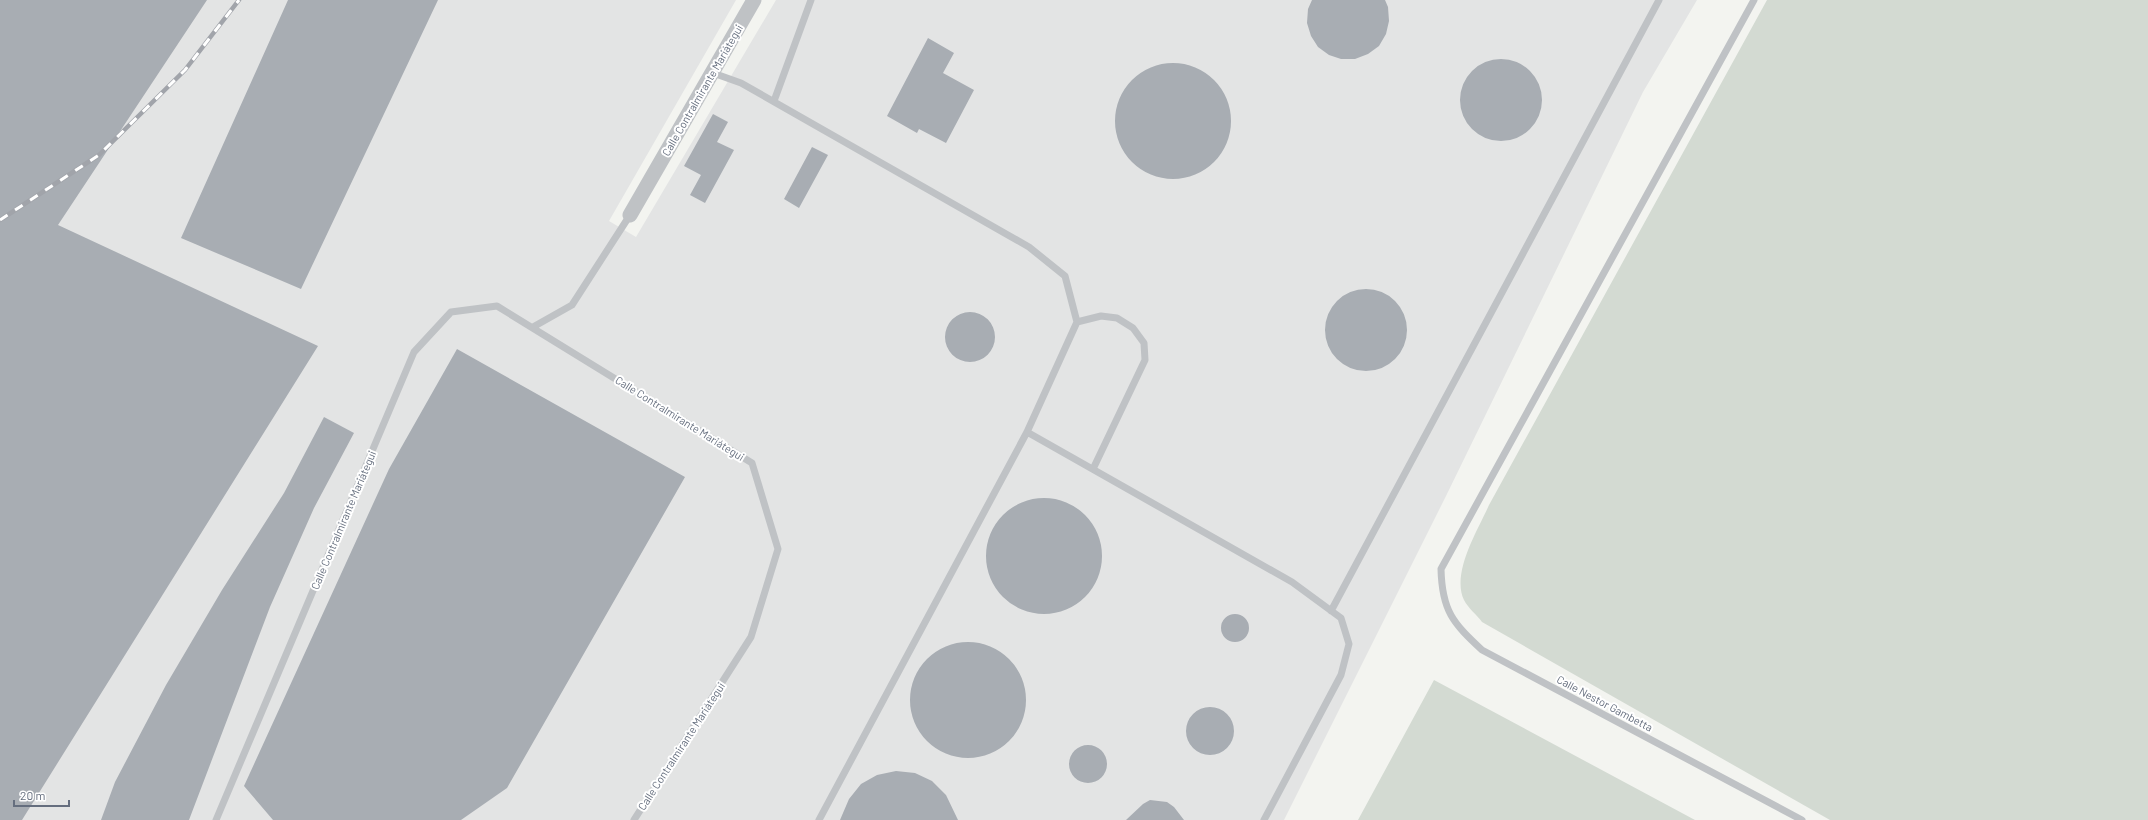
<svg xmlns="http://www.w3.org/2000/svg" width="2148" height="820" viewBox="0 0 2148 820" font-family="Barlow,sans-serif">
	<rect width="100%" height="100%" fill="#f3f4f0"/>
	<!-- built -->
	<path fill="#e3e4e4" d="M0 0H736L609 221 636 237 776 0H1697L1643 92 1446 496 1284 820H0Z"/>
	<!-- green -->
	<path fill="#d3dad2" d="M1767 0H2148V820H1830L1482 622C1477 615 1468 608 1464 600 1451 573 1478 530 1489 505Z
		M1434 680 1695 820H1358Z"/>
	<!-- building -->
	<path fill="#a8adb3" d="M0 0H207L58 225 318 346 22 820H0Z
		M288 0H438L301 289 181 238Z
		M1312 0H1385L1388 7 1389 21 1386 34 1379 46 1368 54 1355 59H1341L1329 55 1318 47 1311 36 1307 23 1308 9Z
		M928 38 954 53 943 73 974 90 946 143 919 129 917 133 887 116Z
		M1460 100a41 41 0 1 1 82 0a41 41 0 1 1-82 0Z
		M1115 121a58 58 0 1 1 116 0a58 58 0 1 1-116 0Z
		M713 114 728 122 717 142 734 150 705 203 690 195 701 175 684 166Z
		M812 147 828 155 799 208 784 199Z
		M1325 330a41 41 0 1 1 82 0a41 41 0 1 1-82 0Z
		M945 337a25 25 0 1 1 50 0a25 25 0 1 1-50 0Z
		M457 349 685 477 507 788 461 820H273L244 786 389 469Z
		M324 417 354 433 314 508 270 607 189 820H101L115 782 166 685 222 590 284 493Z
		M986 556a58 58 0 1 1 116 0a58 58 0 1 1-116 0Z
		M1221 628a14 14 0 1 1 28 0a14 14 0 1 1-28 0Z
		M910 700a58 58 0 1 1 116 0a58 58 0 1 1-116 0Z
		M1186 731a24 24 0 1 1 48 0a24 24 0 1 1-48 0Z
		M1069 764a19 19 0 1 1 38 0a19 19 0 1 1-38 0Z
		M896 771 915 773 932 781 946 795 958 820H840L849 799 861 784 877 775Z
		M1150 800 1167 802 1174 807 1184 820H1126L1143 804Z"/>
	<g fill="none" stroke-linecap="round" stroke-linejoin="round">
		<!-- service -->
		<path stroke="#bfc2c5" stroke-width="7" d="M1754 0 1441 569C1442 611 1453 623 1482 650L1802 820
			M713 73 741 83 1029 247 1065 276 1077 322 1027 432 819 820
			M774 101 811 0
			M1077 322 1101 316 1117 318 1133 328 1144 343 1145 360 1093 469
			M533 327 572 305 630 215
			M1027 432 1292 582 1341 618 1349 644 1341 675 1264 820
			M1331 611 1659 0
			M216 820 414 352 451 312 497 306 752 463 778 549 751 637 634 820"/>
		<!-- minor -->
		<path stroke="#bfc2c5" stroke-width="15" d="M630 215 754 0"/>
		<!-- rail casing -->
		<g stroke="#a1a4aa" stroke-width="4.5">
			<path id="rail" d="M0 220 99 155 185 70 239 0"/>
		</g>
		<!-- rail -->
		<use href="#rail" stroke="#fff" stroke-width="3" stroke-dasharray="9" stroke-linecap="butt"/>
	</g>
	<g text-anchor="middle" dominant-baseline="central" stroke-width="4" stroke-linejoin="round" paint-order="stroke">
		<!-- street labels -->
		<g font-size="11" fill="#656e7e" stroke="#fff">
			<text transform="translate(702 90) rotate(-60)">Calle Contralmirante Mariátegui</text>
			<text transform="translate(680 418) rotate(32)">Calle Contralmirante Mariátegui</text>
			<text transform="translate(343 520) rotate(-67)">Calle Contralmirante Mariátegui</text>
			<text transform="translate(1605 703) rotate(28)">Calle Nestor Gambetta</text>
			<text transform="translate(681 746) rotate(-57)">Calle Contralmirante Mariátegui</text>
		</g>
	</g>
	<!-- scale -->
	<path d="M14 800v6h55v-6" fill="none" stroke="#656e7e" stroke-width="2"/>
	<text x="20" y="800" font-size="12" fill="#656e7e" stroke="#ffffff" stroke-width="3" paint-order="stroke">20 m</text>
</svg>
